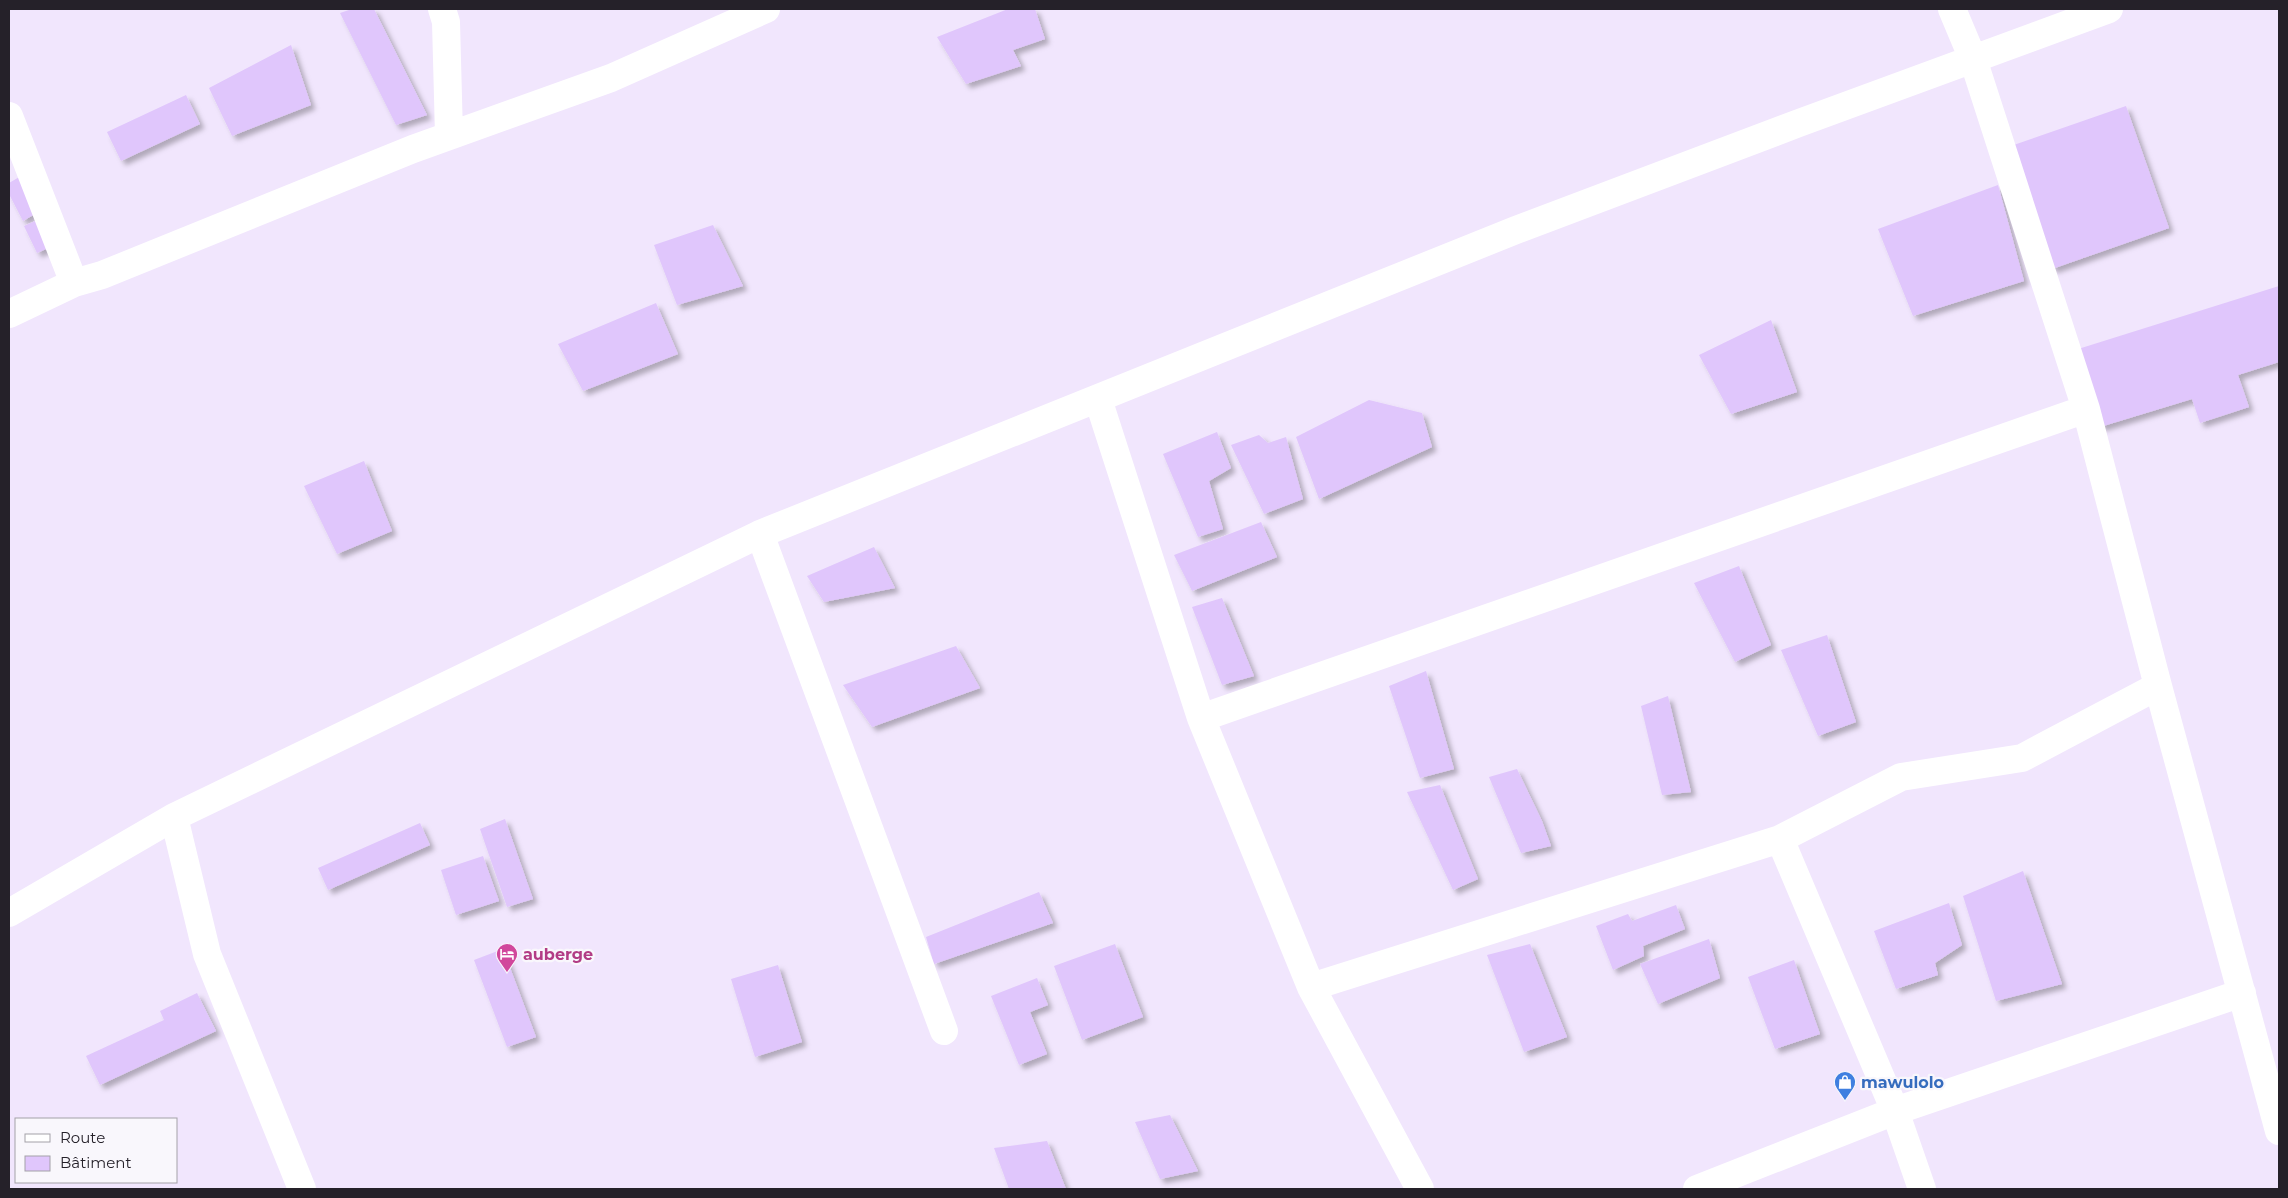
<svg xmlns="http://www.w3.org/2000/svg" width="2288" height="1198" viewBox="0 0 2288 1198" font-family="Montserrat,sans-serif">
	<defs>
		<filter id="shadow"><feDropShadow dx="4.5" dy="4.5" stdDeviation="2.5" flood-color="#0004"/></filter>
	</defs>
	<rect width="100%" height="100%" fill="#f1e6fd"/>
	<!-- building -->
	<path fill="#e0c6fc" filter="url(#shadow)" d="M352 9H374L427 115 396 125 340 13Z
		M1008 9H1035L1045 39 1013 50 1021 66 966 84 937 37Z
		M291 45 311 105 232 136 209 88Z
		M186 95 200 124 121 161 107 132Z
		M2126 106 2169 228 2052 269 2008 147Z
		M21 176 40 211 23 221 9 194V183Z
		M1998 185 2024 281 1913 316 1878 229Z
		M42 218 55 245 37 253 24 226Z
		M713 225 743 286 677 305 654 245Z
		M2279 286V362L2238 375 2249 407 2200 423 2192 399 2100 427 2075 350Z
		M656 303 678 354 583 391 558 344Z
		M1771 320 1797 392 1731 414 1699 355Z
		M1369 400 1422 413 1432 447 1319 499 1296 437Z
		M1217 432 1231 468 1209 481 1223 529 1198 537 1163 454Z
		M1259 435 1268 443 1286 437 1303 499 1264 514 1231 445Z
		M364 461 392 531 337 554 304 486Z
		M1261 522 1277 557 1192 591 1174 555Z
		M874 547 895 588 824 602 807 576Z
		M1739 566 1771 645 1735 662 1694 583Z
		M1222 598 1254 676 1222 685 1192 607Z
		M1827 635 1856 722 1818 736 1781 650Z
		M956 646 980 688 872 727 843 685Z
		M1426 671 1454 769 1420 778 1389 686Z
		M1668 696 1691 792 1662 795 1641 706Z
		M1517 769 1542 821 1551 846 1521 853 1489 777Z
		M1440 785 1478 879 1453 890 1407 792Z
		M505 819 533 899 507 907 480 829Z
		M420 823 430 845 328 890 318 868Z
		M483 856 499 901 456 915 441 870Z
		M2023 871 2062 984 1996 1001 1963 896Z
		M1039 892 1053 923 934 964 926 937Z
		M1949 903 1962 945 1935 963 1938 975 1896 989 1874 931Z
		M1676 905 1685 929 1643 946 1644 956 1613 970 1596 926 1628 914 1632 921Z
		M1709 939 1720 978 1658 1004 1640 964Z
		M1115 944 1143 1017 1082 1040 1054 966Z
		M1530 944 1567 1037 1524 1052 1487 955Z
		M503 949 536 1037 507 1047 474 960Z
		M1794 960 1820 1034 1775 1049 1748 977Z
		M778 965 802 1042 755 1057 731 979Z
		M1037 978 1048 1005 1030 1012 1047 1054 1019 1065 991 996Z
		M197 993 216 1031 100 1085 86 1056 164 1020 160 1011Z
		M1170 1115 1198 1171 1160 1179 1135 1122Z
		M1047 1141 1066 1189H1009L994 1148Z"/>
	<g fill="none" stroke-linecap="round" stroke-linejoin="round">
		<!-- street -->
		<path stroke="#fff" stroke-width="28" d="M442 9 446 22 449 135
			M1952 9 1973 59 2086 409 2158 686 2279 1131
			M9 116 74 283
			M9 314 74 283 102 275 413 149 611 78 766 9
			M1098 399 1201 718 1311 987 1420 1189
			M760 534 944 1031
			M1201 718 2086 409
			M174 817 207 954 302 1189
			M1780 839 1895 1111 1922 1189
			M9 913 174 817 760 534 1516 230 1799 123 2109 9
			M1311 987 1780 839 1901 777 2022 758 2158 686
			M1697 1189 1895 1111 2242 993"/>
	</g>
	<!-- icons -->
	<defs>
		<g id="hotel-pin" transform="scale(1.125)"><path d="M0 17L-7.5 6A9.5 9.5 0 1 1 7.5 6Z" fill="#d1479c" stroke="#f9f7fc"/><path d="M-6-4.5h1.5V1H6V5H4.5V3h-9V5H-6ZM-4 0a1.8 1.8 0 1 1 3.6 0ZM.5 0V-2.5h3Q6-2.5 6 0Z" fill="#fff"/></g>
		<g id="shop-pin" transform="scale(1.125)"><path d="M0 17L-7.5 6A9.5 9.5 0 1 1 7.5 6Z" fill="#3f7fe0" stroke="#f9f7fc"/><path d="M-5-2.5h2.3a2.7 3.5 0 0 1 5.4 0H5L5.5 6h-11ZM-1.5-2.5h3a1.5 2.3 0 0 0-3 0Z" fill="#fff"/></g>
	</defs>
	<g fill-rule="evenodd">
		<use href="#hotel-pin" x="507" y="954"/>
		<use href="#shop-pin" x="1845" y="1082"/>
	</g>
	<g text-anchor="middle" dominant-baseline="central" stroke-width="4.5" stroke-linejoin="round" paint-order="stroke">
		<!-- hotel labels -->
		<g font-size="16" font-weight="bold" fill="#b23c85" stroke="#f9f7fc" text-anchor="start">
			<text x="523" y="954">auberge</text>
		</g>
		<!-- shop labels -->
		<g font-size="16" font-weight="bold" fill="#366cbe" stroke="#f9f7fc" text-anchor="start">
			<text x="1861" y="1082">mawulolo</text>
		</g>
	</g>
	<!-- border -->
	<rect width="2288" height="1198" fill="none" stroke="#252129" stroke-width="20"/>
	<!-- legend -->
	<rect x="15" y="1118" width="162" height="65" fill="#f9f7fc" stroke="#a4a1a8"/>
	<rect x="25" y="1134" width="25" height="8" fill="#ffffff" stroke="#a4a1a8"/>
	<text x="60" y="1143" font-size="15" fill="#252129">Route</text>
	<rect x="25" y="1156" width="25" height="15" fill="#e0c6fc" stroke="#a4a1a8"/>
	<text x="60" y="1168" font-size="15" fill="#252129">Bâtiment</text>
</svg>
